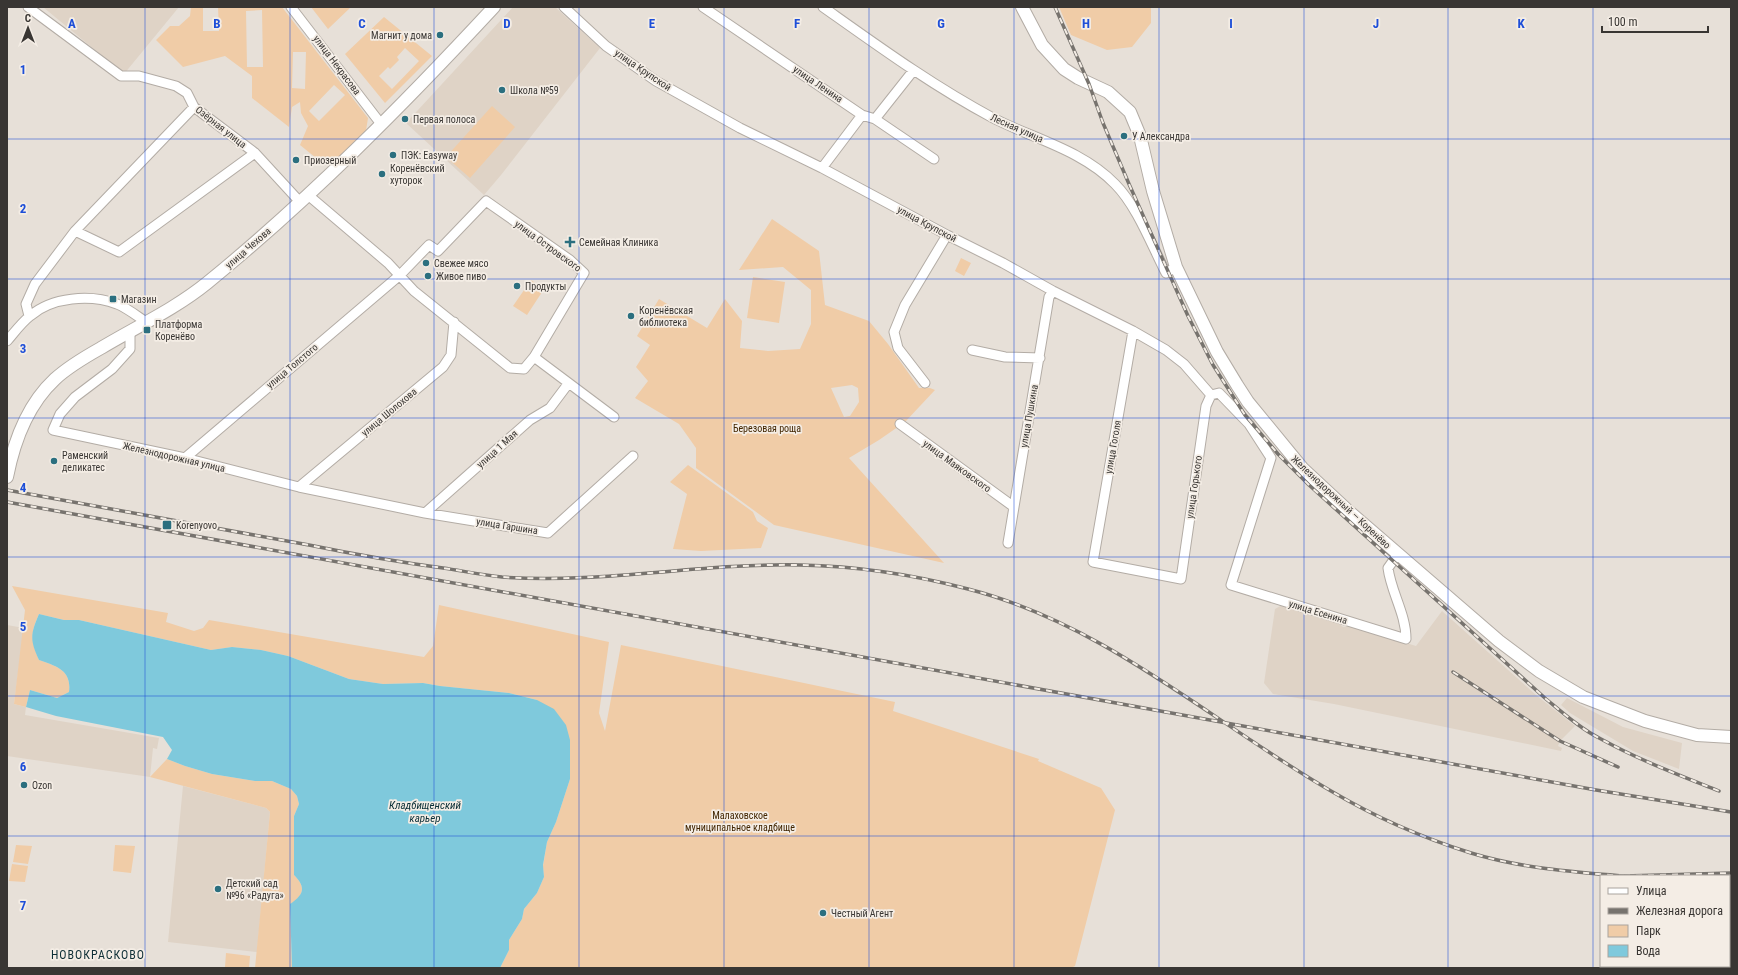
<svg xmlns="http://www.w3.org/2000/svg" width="1738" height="975" viewBox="0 0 1738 975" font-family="'Roboto Condensed',sans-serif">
	<rect width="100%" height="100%" fill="#e7e0d8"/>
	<!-- built -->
	<path fill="#dfd3c6" d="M43 7H179L124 74Z
		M513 7H555L600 48 501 175 484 195 406 123Z
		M1282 605 1339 623 1343 627 1350 626 1416 646 1442 611 1536 695 1575 726 1560 741 1558 746 1562 748 1561 751 1334 704 1273 694 1264 683 1275 609Z
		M7 625 24 628 14 704 26 707 25 715 159 738 157 749 153 748 150 777 7 756Z
		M1567 698 1623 727 1682 743 1679 769 1633 751 1570 713 1561 705Z
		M183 786 266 808 270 812 257 952 168 942Z"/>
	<!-- green -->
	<path fill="#f0cca7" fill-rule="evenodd" d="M191 7H203V31H219L218 7H282L368 118 365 137 335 160 321 162 300 145 308 126 301 113 300 102 292 107 289 127 252 98V76L225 56 183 67 156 40 170 26H179L190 16ZM262 10 263 67H247L246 11ZM293 52H306L305 89 292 88ZM334 85 345 95 319 121 309 111Z
		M311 7H351L328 29Z
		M1059 7H1151V23L1132 47 1107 50 1071 35Z
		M384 17 432 56 385 103 345 54ZM405 48 419 61 392 89 379 76 388 67 390 69 399 60 397 57Z
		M492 106 515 127 470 178 446 157Z
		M772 219 819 251 825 305 869 321 888 344 919 388H930L935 390 905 422 879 440 849 458 944 563 774 525 696 468V448L679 424 635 398 648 381 636 367 650 345 637 336 659 299 707 328 725 299 742 321 740 348 768 351 800 349 811 324V290L783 267 739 270ZM852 385 858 388 859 402 850 416 844 417 831 388Z
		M961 258 971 263 964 276 955 271Z
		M753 277 785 282 779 323 747 318Z
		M531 280 544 289 527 315 513 306Z
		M688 465 753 512 757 521 768 528 761 548 701 551 673 549 687 494 670 482Z
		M12 586 168 613 166 622 194 631 203 628 209 620 424 657 433 646 439 605 609 642 599 713 605 731 621 645 895 702 893 711 1039 759 1038 761 1101 788 1115 810 1075 966 1071 968H500L509 950V940L522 919 524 909 537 893 544 877 543 866 547 842 556 822 570 779 537 700 509 693 440 686 423 683 383 684 349 679 288 656 261 650 232 647 211 650 79 620H64L39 614C30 634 31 640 39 660 56 666 72 670 69 692L57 698 30 690 26 707 14 704 25 610Z
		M167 759 185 766 212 774 255 781H272L291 789 297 796 299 804 294 816V875C307 888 303 895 290 905L292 968H255L270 812 266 808 150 777Z
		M16 845 32 846 28 864 13 862Z
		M115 845 135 846 131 873 113 871Z
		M12 864 28 866 25 882 9 881Z
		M226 953 250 956 249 968 225 967Z"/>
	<!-- water -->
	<path fill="#7fc9dc" d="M39 614 64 620H79L211 650 232 647 261 650 288 656 349 679 383 684 423 683 440 686 509 693 537 700 554 709 566 725 570 740V779L556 822 547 842 543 865 544 877 537 893 524 909 522 919 509 940V950L500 968H292L290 904C303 895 307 888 294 875V816L299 804 297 796 291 789 272 781H255L212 774 185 766 167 759 172 750 163 737 56 716 26 707 30 690 57 698 69 692C72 670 56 666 39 660 30 640 30 635 39 614Z"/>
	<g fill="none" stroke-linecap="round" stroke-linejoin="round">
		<!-- minor casing -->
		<g stroke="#b3aca5" stroke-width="11">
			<path id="minor" d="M28 7 121 76H139L176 86 187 93 194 107 255 153 300 202
				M291 7 381 124
				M564 7 606 46 656 81 740 128 822 168 947 235 1003 263 1053 291 1133 331 1166 350 1184 364 1211 395 1219 393 1249 424 1271 458 1231 585 1406 639C1406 614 1391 592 1388 568L1398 554
				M703 7 862 115 875 119 934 159
				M823 7C878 46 933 86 993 118 1034 139 1082 150 1115 184 1137 206 1152 246 1166 273L1176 267
				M875 119 913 71
				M822 168 862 115
				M75 231 119 252 255 153
				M29 316 26 304 35 284 75 231 194 107
				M130 331V349L112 369 75 397 60 414 53 430 185 458 299 487 425 513 548 533 633 456
				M1133 331 1093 562 1181 579 1206 406 1211 395
				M7 341C14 333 21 323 30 316 52 297 90 294 117 304 127 308 137 316 146 322
				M972 350 1005 357 1040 358
				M534 357 614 417
				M925 383 898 348 894 332 905 305 947 235
				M900 424 1014 507
				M185 458 400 275 429 245 438 251 486 201 570 260 584 273 534 357 524 369 510 368 414 291 388 263 308 195
				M299 487 443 367 451 355 454 322
				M425 513 530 420 550 408 568 384
				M1008 543 1049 297 1053 291
				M1731 968V965"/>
		</g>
		<!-- secondary casing -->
		<g stroke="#b3aca5" stroke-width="14">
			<path id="secondary" d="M1022 7 1042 45 1064 69 1078 78 1108 92 1130 112 1140 136 1153 191 1176 267 1217 352 1237 385 1248 402 1303 469 1346 509 1499 641 1539 671 1583 697 1645 721 1697 735 1731 737
				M7 477C14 441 27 405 55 379 68 367 85 357 101 348 136 327 175 309 207 283 310 199 404 104 494 7"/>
		</g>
		<!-- minor -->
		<use href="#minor" stroke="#fff" stroke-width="9"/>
		<!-- secondary -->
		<use href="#secondary" stroke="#fff" stroke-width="12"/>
		<!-- rail casing -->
		<g stroke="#77736e" stroke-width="3.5">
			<path id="rail" d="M1055 7 1089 84 1103 123 1129 184 1188 316 1213 365 1245 415 1278 454 1309 485 1546 699C1563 713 1581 729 1601 739 1639 760 1679 775 1719 791
				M7 490C108 508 208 527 309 545 353 554 398 562 443 568 463 571 482 575 502 577 602 584 700 563 800 565 855 566 915 575 968 589 1105 624 1212 722 1331 791 1375 817 1423 838 1471 853 1520 868 1572 872 1623 876
				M7 502 1596 790 1731 812
				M1453 672 1560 741 1618 767
				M1624 876 1731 873"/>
		</g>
		<!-- rail -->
		<use href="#rail" stroke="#f4ede5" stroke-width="2" stroke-dasharray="6" stroke-linecap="butt"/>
	</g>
	<!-- grid -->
	<path fill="none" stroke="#1d4ed8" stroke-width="1" stroke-opacity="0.55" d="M145 7V968M290 7V968M434 7V968M579 7V968M724 7V968M869 7V968M1014 7V968M1159 7V968M1304 7V968M1448 7V968M1593 7V968M7 139H1731M7 279H1731M7 418H1731M7 557H1731M7 696H1731M7 836H1731"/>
	<!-- markers -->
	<g fill="#2b6f7f" stroke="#f4ede5" stroke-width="1.5">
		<circle cx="440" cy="35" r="4"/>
		<circle cx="502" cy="90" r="4"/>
		<circle cx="405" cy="119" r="4"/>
		<circle cx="1124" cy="136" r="4"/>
		<circle cx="393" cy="155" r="4"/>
		<circle cx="296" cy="160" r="4"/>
		<circle cx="382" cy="174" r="4"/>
		<path d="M568 236h4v4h4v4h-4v4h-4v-4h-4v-4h4z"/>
		<circle cx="426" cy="263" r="4"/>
		<circle cx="428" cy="276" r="4"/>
		<circle cx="517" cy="286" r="4"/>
		<rect x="109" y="295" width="8" height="8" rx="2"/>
		<circle cx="631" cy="316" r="4"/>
		<rect x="143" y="326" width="8" height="8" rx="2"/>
		<circle cx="54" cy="461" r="4"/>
		<rect x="162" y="520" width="10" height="10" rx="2"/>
		<circle cx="24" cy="785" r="4"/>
		<circle cx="218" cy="889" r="4"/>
		<circle cx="823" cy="913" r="4"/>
	</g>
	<g text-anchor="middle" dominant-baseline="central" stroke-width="3.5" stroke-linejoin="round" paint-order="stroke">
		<!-- poi labels -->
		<g font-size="10" fill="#393633" stroke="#f4ede5" text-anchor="start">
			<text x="432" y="35" text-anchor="end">Магнит у дома</text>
			<text x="510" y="90">Школа №59</text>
			<text x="413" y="119">Первая полоса</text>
			<text x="1132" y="136">У Александра</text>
			<text x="401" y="155">ПЭК: Easyway</text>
			<text x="304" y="160">Приозерный</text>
			<text x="390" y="168">Коренёвский<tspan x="390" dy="12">хуторок</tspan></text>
			<text x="579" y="242">Семейная Клиника</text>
			<text x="434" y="263">Свежее мясо</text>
			<text x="436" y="276">Живое пиво</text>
			<text x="525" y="286">Продукты</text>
			<text x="121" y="299">Магазин</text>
			<text x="639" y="310">Коренёвская<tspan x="639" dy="12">библиотека</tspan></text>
			<text x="155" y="324">Платформа<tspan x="155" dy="12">Коренёво</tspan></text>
			<text x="62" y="455">Раменский<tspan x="62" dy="12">деликатес</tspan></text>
			<text x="176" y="525">Korenyovo</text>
			<text x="32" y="785">Ozon</text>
			<text x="226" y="883">Детский сад<tspan x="226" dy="12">№96 «Радуга»</tspan></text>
			<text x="831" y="913">Честный Агент</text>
		</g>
		<!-- street labels -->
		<g font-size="10" fill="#393633" stroke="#f4ede5">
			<text transform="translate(337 65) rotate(53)">улица Некрасова</text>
			<text transform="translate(643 70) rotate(34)">улица Крупской</text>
			<text transform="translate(818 84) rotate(34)">улица Ленина</text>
			<text transform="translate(221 127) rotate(38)">Озёрная улица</text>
			<text transform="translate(1017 128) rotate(24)">Лесная улица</text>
			<text transform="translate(927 224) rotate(28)">улица Крупской</text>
			<text transform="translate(548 246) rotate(36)">улица Островского</text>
			<text transform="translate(248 248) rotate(-41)">улица Чехова</text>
			<text transform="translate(292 366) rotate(-40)">улица Толстого</text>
			<text transform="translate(389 412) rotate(-40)">улица Шолохова</text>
			<text transform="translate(1029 416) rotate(-80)">улица Пушкина</text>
			<text transform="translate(1113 447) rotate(-80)">улица Гоголя</text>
			<text transform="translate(497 449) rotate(-42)">улица 1 Мая</text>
			<text transform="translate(174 457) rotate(13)">Железнодорожная улица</text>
			<text transform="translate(957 466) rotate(36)">улица Маяковского</text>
			<text transform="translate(1194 487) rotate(-82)">улица Горького</text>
			<text transform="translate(1341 502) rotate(43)">Железнодорожный — Коренёво</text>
			<text transform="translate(507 526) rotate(9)">улица Гаршина</text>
			<text transform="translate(1318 612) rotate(17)">улица Есенина</text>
		</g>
		<!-- park labels -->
		<g font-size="10" fill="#412500" stroke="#f4ede5">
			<text x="767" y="428">Березовая роща</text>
			<text x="740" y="815">Малаховское<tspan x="740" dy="12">муниципальное кладбище</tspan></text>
		</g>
		<!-- water labels -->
		<g font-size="11" font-style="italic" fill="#0a2f37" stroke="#f4ede5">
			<text x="425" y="805">Кладбищенский<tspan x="425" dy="13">карьер</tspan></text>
		</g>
		<!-- quarter labels -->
		<g font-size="12" letter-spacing="1" fill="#0f3037" stroke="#f4ede5">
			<text x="98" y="955">НОВОКРАСКОВО</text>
		</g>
	</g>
	<g font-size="13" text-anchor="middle" font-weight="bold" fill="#1d4ed8" stroke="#f4ede5" stroke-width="3.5" stroke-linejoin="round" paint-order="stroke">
		<text x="72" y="28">A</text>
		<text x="217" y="28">B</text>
		<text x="362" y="28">C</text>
		<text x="507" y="28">D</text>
		<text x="652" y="28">E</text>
		<text x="797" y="28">F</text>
		<text x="941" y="28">G</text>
		<text x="1086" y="28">H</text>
		<text x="1231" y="28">I</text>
		<text x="1376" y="28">J</text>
		<text x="1521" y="28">K</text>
		<text x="23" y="74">1</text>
		<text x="23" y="213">2</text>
		<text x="23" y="353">3</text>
		<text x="23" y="492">4</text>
		<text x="23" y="631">5</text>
		<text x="23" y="771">6</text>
		<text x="23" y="910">7</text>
	</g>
	<!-- border -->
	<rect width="1738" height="975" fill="none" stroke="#393633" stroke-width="16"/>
	<!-- legend -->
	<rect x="1600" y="875" width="130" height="92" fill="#f4ede5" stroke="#a9a49e"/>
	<rect x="1608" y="888" width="20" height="6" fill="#ffffff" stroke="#a9a49e"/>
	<text x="1636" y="895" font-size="12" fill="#393633">Улица</text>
	<rect x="1608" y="908" width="20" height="6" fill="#77736e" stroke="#a9a49e"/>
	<text x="1636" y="915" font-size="12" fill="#393633">Железная дорога</text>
	<rect x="1608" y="925" width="20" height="12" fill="#f0cca7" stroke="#a9a49e"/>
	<text x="1636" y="935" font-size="12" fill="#393633">Парк</text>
	<rect x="1608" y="945" width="20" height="12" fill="#7fc9dc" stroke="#a9a49e"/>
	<text x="1636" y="955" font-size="12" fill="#393633">Вода</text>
	<!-- north arrow -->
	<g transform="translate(28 28)" stroke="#f4ede5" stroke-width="3" paint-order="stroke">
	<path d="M0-3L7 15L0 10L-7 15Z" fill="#393633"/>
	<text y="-6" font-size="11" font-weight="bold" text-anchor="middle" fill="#393633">С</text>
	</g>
	<!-- scale -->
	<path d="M1602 26v6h106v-6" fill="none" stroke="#393633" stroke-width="2"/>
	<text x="1608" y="26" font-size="12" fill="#393633" stroke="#f4ede5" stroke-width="3" paint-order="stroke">100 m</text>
</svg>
